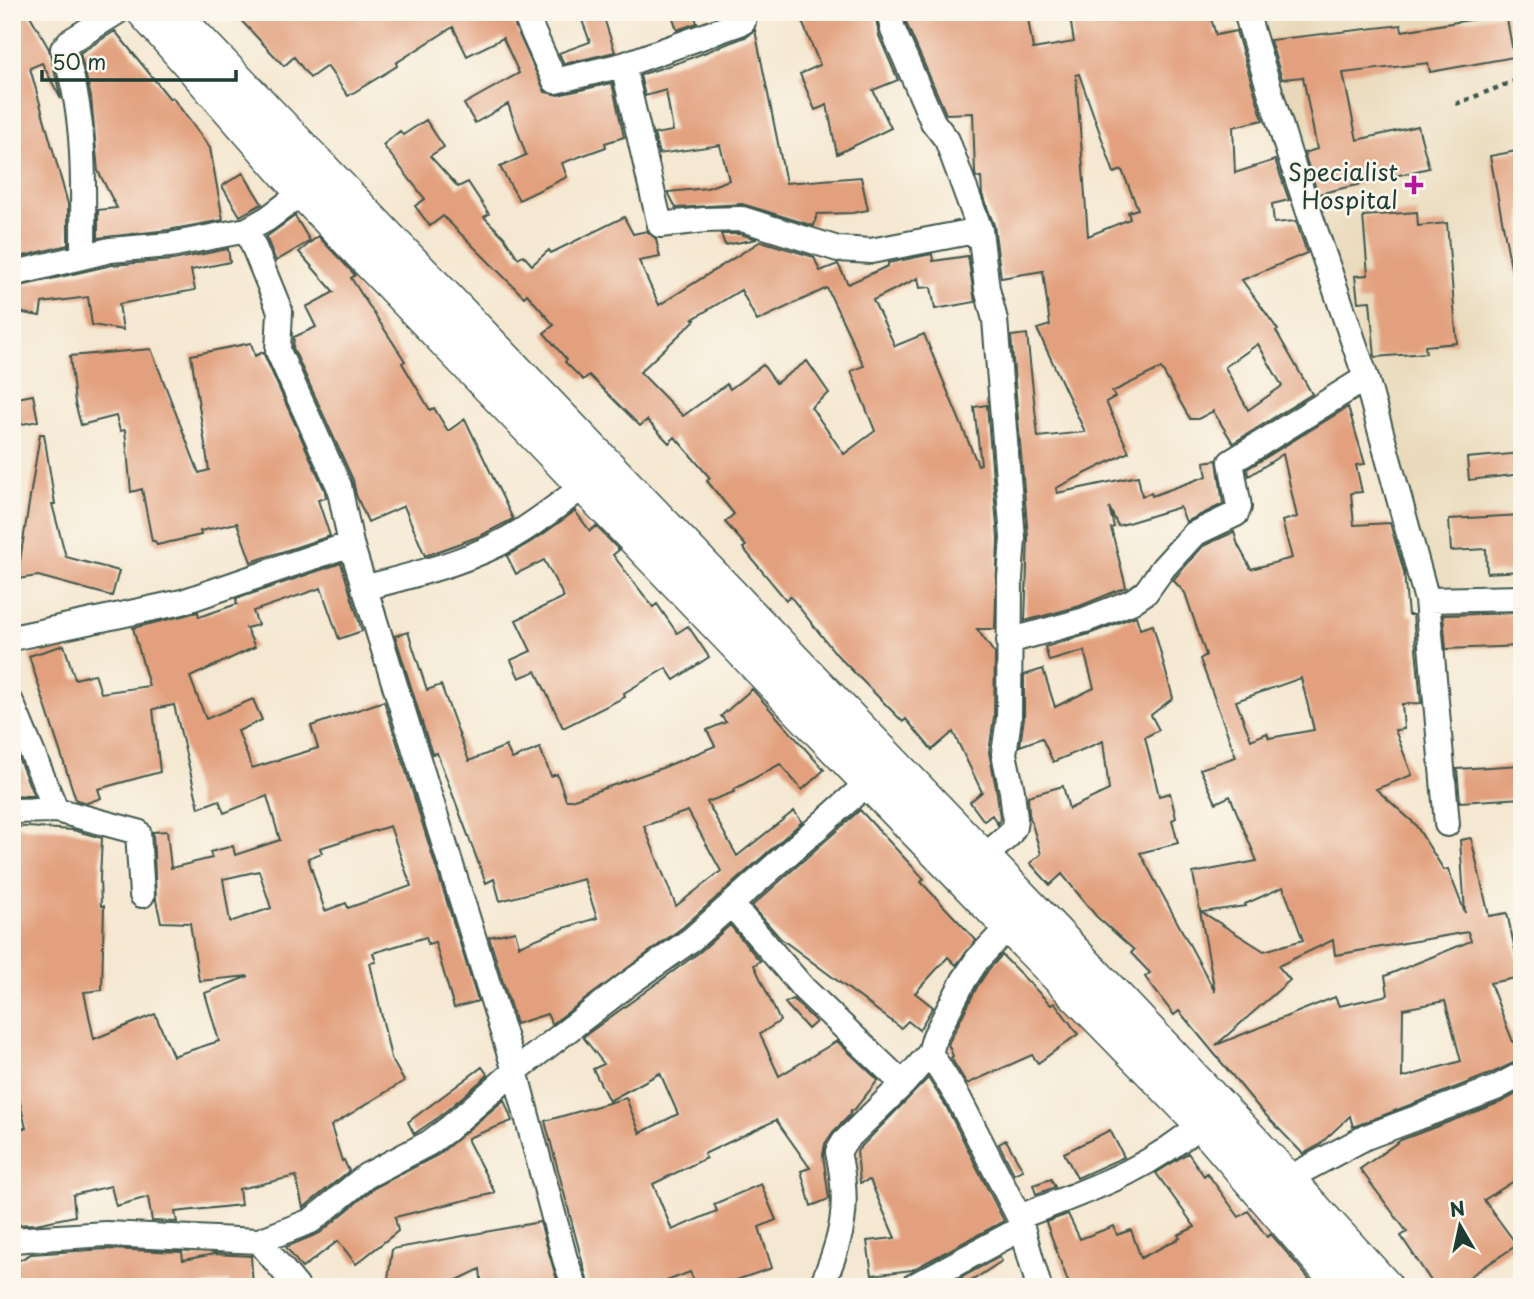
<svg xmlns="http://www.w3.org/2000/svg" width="1534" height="1299" viewBox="0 0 1534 1299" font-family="'Playpen Sans',sans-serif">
	<rect width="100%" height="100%" fill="#fbf7ec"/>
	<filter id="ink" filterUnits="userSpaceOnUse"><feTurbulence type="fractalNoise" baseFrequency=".0143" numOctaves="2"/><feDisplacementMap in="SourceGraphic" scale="14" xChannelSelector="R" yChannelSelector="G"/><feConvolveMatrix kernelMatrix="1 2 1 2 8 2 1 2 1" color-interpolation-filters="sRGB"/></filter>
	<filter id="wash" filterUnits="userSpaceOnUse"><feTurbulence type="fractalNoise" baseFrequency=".00686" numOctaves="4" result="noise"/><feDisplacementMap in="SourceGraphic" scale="28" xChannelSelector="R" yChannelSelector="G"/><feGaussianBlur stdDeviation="1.57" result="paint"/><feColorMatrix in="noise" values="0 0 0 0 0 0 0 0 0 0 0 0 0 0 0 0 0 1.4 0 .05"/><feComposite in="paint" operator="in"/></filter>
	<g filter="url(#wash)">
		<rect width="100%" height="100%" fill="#f5e8d2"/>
		<!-- built -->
		<path fill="#e9d9ba" d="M1254 12H1522V586L1427 590Z"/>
		<g id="blocks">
			<!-- building -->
			<path fill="#e2a07e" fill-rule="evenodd" d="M12 12H28L49 49 61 99 42 63 30 68 68 204V245L12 259Z
				M233 12H509L545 92 558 95 612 83 624 137 605 143 606 147 562 163 567 177 519 200 500 167 526 155 508 104 475 123 464 104 519 73 503 38 467 56 453 27 396 63 397 66 348 96 327 66 310 78 294 57 284 66Z
				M579 12H602L615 52 564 64 559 53 590 42Z
				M671 12H693L697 23 677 30Z
				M798 12H875L879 36 898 80 873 90 891 128 837 154 827 105 815 110 800 74 820 65Z
				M904 12H1027L1033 49 1074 42 1069 12H1209L1216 35 1236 31 1263 120 1233 127 1235 173 1275 160 1289 200 1272 204 1274 223 1296 221 1307 253 1242 280 1278 330 1276 331 1312 394 1233 443 1213 411 1198 419H1190L1161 368 1112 392 1115 397 1106 402 1129 452 1056 488 1057 493 1138 476 1142 496 1151 493 1152 496 1207 476 1204 462 1217 460 1223 504 1186 522 1180 507 1118 526 1109 507 1114 527 1111 528 1126 587 1080 606 1025 621 1028 537 1011 336 1027 334 1038 437 1085 432 1037 329 1050 325 1043 271 1001 278 994 225 982 194 981 177H976L975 173 973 113 946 114 907 25ZM1079 74 1114 173 1122 170 1138 209 1128 212 1130 219 1088 236 1076 75ZM1258 344 1282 386 1248 410 1225 367Z
				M1506 14 1514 57 1430 72 1428 63 1343 73 1357 140 1418 126 1429 168 1318 194 1304 153 1317 149 1303 77 1282 79 1270 40 1401 25 1402 31Z
				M755 30 786 183 861 177 868 210 852 213 817 214 814 226 742 204 676 208 668 192 707 188 729 180 720 145 659 154 654 134 673 131 666 90 645 96 640 75 683 61 748 36Z
				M115 31 170 99 172 97 210 148 223 220 168 230 98 238V210L117 208 98 171 91 97 80 53Z
				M426 120 444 147 430 156 458 187 468 182 489 214 484 217 504 237 518 258 523 255 532 265 549 250 551 253 624 217 633 234 647 231 656 239 660 257 639 261 659 305 761 241 814 257 820 271 838 264 848 284 888 266V263L932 254 933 261 968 256 975 302 935 309 931 287 920 288 918 278 873 300 895 346 924 334 978 465 981 464 974 407 987 405 998 538 995 629H977L995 654 994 717 989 752 997 793 1000 818 998 825 992 815 984 821 970 802 982 792 953 732 932 750 906 719 903 722 837 655 790 596 786 600 743 548 746 546 725 522 734 514 707 481 710 478 675 437 669 443 647 420 640 426 589 375 583 380 565 362 567 360 544 333 554 325 527 294 524 297 443 216 430 226 415 206 425 199 383 145 400 131 403 135ZM827 288 864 366 851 371 875 431 844 454 811 407 829 393 807 361 776 383 763 365 730 389 727 384 683 416 640 372 695 320 693 319 741 290 757 321Z
				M1522 150V272L1512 273 1490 156Z
				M243 173 262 204 240 216 222 186Z
				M1417 212 1418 226 1447 223 1457 343 1425 346 1426 353 1375 357 1370 301 1358 302 1355 276 1368 275 1363 216Z
				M295 216 310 241 276 261 266 237Z
				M721 234H740L757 239 725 245Z
				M318 236 355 275 351 278 405 361 402 363 430 410 434 408 448 431 465 419 513 519 480 536 425 556 404 506 368 522 356 495 353 480 293 348 294 337 316 327 306 307 334 292 299 252Z
				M228 249 230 262 191 270 195 290 119 304 123 330 92 325 88 297 42 303 40 316 12 311V288L112 265 173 260Z
				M251 343 255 356 263 352 325 491 326 498 318 500 330 536 251 562 237 523 200 531 201 535 157 545 155 541H152L142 489 131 492 125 430 120 431 116 416 81 425 75 403 70 356 151 349 199 473 209 470 191 355Z
				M33 395 38 421 17 425 12 399Z
				M1348 407 1365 464 1356 465 1362 492 1351 493 1354 525 1390 523 1404 572 1408 615H1413L1421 703 1402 704 1404 729 1395 730 1412 775 1376 789 1415 824 1444 870 1448 869 1465 913 1460 840 1471 838 1489 916 1507 913 1521 977 1490 983 1513 1042 1522 1039V1059L1490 1074 1353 1127 1350 1116 1319 1145 1303 1154 1260 1109 1179 1011 1174 1015 1145 977 1150 973 1131 953 1134 950 1096 916 1062 874 1050 885 1030 863 1041 854 1029 814 1028 796 1063 786 1069 809 1109 790 1103 741 1053 762 1042 738 1020 746 1024 718V675L1043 669 1055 707 1094 688 1084 651 1049 661 1045 647 1089 634 1136 616 1140 629 1153 625 1173 698 1151 715 1159 730 1145 737 1159 796 1170 793 1176 818 1172 820 1178 843 1140 853 1215 992 1193 873 1257 861 1230 796 1216 803 1200 769 1236 757 1200 659 1206 655 1185 593 1173 580 1203 546 1234 532 1238 545 1251 569 1292 558 1282 521 1297 517 1283 454 1249 476 1247 469ZM1301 678 1314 730 1269 738 1267 733 1251 740 1236 701ZM1283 887 1303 940 1264 951 1202 912 1246 906 1245 904ZM1468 932 1471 941 1385 976 1388 995 1339 1006 1335 997 1216 1045 1290 980 1278 966 1333 940 1335 955ZM1445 1001 1461 1061 1402 1078 1403 1009Z
				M40 434H44L55 504H52L66 557 119 571 112 596 38 576 17 579Z
				M1522 453V474L1469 480 1467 458Z
				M575 511 590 531 596 526 617 548 619 550 613 555 653 607 657 604 677 633 688 626 709 657 674 680 666 668 624 693 625 697 563 728 536 671 519 678 511 660 531 651 516 620 564 597 544 560 516 574 507 556 539 537Z
				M1522 515V571L1487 573 1486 549 1451 551 1449 519Z
				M341 563 362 631 339 639 321 588 253 611 258 625 246 628 255 647 190 677 206 719 253 699 262 720 238 731 252 768 318 748 311 726 384 701 478 1001 454 1008 435 942 428 944 426 937 373 953 376 962 370 963 391 1058 404 1081 331 1126 342 1161 344 1160 349 1171 303 1208 296 1176 239 1189 241 1205 175 1212 177 1222 152 1221 148 1197 116 1206 111 1186 73 1195 75 1216 36 1224 12 1225V1129L26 1128 12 1070V826L73 830 102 838 100 878 101 906H104L102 990 84 992 94 1039 155 1014 173 1056 219 1041 205 993 249 976 199 981 190 923 161 922 156 900 153 832 167 831 171 868 212 858 210 852 233 846 235 855 280 840 267 796 224 813 219 800 199 808 174 705 153 709 160 772 98 789 101 798 87 803 76 800 29 656 64 645 75 679 95 674 101 693 149 686 133 628 198 612 199 617 237 604 236 599ZM390 826 411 886 348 908 346 903 325 911 308 858 322 853 320 848ZM259 871 271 908 230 922 223 879Z
				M1522 613V646L1446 649 1443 615Z
				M408 632 427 690 441 685 469 761 506 746 512 759 540 748 551 776 557 774 566 800H571L662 768 715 746 707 730 726 722 721 716 752 689 824 770 802 790 780 764 733 790 734 792 707 802 737 856 794 811 802 822 683 927 552 1024 547 1014 516 1024 489 937 515 931 519 946 564 928 597 918 584 879 500 901 494 879 486 883 437 753 432 754 395 636ZM688 811 721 871 676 906 644 826Z
				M12 743 34 796H12Z
				M1522 765V798L1460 802 1457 769Z
				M860 810 924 879 921 882 976 940 956 965 948 957 915 993 933 1007 919 1030 908 1021 901 1028 780 938 752 906Z
				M730 925 760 961 754 965 780 1021 760 1034 779 1076 837 1041 878 1080 854 1110H851L850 1115 833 1132 825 1144 823 1155 829 1199 811 1206 801 1171 810 1168 776 1120 704 1154 706 1158 653 1184 672 1230 717 1211 714 1204 761 1184 776 1220 759 1227 772 1268 730 1282 733 1287H697L690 1272 651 1287H589L545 1121 626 1098 640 1133 678 1114 660 1073 609 1101 593 1069 604 1064 583 1037 701 951Z
				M1002 955 1051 1005 1055 1003 1078 1034 1038 1063 1032 1055 967 1084 951 1058 953 1056 948 1044 977 987 989 969Z
				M793 999 816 1022 808 1029 785 1003Z
				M482 1067 488 1075 439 1117 414 1134 408 1122Z
				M928 1078 946 1106 1004 1221 912 1270 872 1275 867 1241 895 1238 870 1180 860 1183 857 1151Z
				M1522 1091V1176L1484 1200 1517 1245 1454 1287H1435L1401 1236 1407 1232 1360 1169 1401 1140 1501 1102Z
				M504 1100 512 1121 468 1138V1141L495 1193 395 1217 398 1231 356 1264 338 1241 302 1268 286 1247 320 1233 374 1188 438 1155Z
				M1110 1130 1124 1157 1077 1178 1064 1153Z
				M1006 1140 1023 1170 1014 1174 999 1144Z
				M1188 1153 1204 1176 1207 1173 1239 1217 1248 1211 1267 1237 1271 1234 1316 1287H1070L1046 1222 1068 1214 1080 1239 1114 1226 1117 1235 1131 1230 1141 1258 1180 1238 1178 1235 1195 1227 1156 1173Z
				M1051 1179 1055 1187 1036 1194 1033 1185Z
				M540 1222 559 1287H482L480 1269 443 1287H387L392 1249Z
				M106 1249 182 1252 183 1260 214 1254 251 1256 253 1287H229V1281L196 1287H12V1264L31 1254Z
				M999 1257 1002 1261 962 1287H944Z"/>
		</g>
	</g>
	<g filter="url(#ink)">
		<use href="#blocks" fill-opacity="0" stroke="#3f574c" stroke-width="2"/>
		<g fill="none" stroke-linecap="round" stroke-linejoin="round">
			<!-- street casing -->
			<g stroke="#3f574c" stroke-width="28">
				<path id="street" d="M524 12 555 81 623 65 743 22 742 12
					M889 12 893 30 933 122 947 140 980 230 987 289 995 320 1013 538 1010 578 1009 718 1004 754 1012 791 1015 818 1014 827 1009 835 983 858
					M1246 12 1289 154 1366 378 1427 600 1522 598
					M623 65 660 225 704 220 742 219 838 249 871 251 980 230
					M247 230 280 311 278 351 339 486 351 544 515 1071 565 1259 575 1287
					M83 256C83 187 87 115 63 49L69 42 117 12
					M12 274 110 250 170 245 247 230 267 219 303 192
					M364 588C417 574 477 560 523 530 545 516 565 500 585 485
					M1427 600 1447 824
					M12 638 182 602 351 544
					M1009 641 1085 620 1131 602 1146 592 1163 568 1194 534 1236 514 1239 507 1231 462 1366 378
					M12 704 56 810
					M12 811 56 810 138 832 142 895
					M732 905 804 989 903 1084
					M930 1053 959 1099 1019 1217 1039 1287
					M1287 1179 1366 1137 1496 1088 1522 1074
					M1019 1217C1087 1190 1144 1173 1202 1123
					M12 1240 106 1234 259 1241 297 1287
					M259 1241 311 1221 366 1176 429 1143 448 1129 515 1071 628 984 692 939 869 782
					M821 1287C843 1238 850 1205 838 1152L844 1142 903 1084 930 1053 935 1036 964 980 977 960 1009 926
					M912 1287 1022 1228"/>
			</g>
			<!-- secondary casing -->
			<g stroke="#3f574c" stroke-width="38">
				<path id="secondary" d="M145 12 303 192 869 782 1202 1123 1343 1287
					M171 12 1055 933 1249 1138 1385 1287"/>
			</g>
			<!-- path -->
			<path stroke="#3f574c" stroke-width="4.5" stroke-dasharray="5 5" stroke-linecap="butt" d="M1456 104 1522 78"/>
			<!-- street -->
			<use href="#street" stroke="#fff" stroke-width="24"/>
			<!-- secondary -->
			<use href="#secondary" stroke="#fff" stroke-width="35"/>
		</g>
	</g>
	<!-- markers -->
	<path fill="#b5179e" stroke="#fbf7ec" stroke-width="2.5" d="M1410.5 174.5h7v7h7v7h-7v7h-7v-7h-7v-7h7z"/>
	<g text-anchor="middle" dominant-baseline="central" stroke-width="5" stroke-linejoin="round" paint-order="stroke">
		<!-- poi labels -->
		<g font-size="24" fill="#1f3d34" stroke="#fbf7ec" text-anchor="end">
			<text x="1398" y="171">Specialist<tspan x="1398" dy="28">Hospital</tspan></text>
		</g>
	</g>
	<!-- margin -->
	<rect width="1534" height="1299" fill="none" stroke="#fbf7ec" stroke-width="42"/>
	<!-- north arrow -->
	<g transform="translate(1460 1226) rotate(351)" stroke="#fbf7ec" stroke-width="5" paint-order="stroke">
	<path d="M0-5L12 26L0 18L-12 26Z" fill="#1f3d34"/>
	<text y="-10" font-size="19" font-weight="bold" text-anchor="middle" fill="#1f3d34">N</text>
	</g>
	<!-- scale -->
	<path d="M42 70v10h194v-10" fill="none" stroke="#1f3d34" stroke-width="3.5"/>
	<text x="52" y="70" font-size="21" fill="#1f3d34" stroke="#fbf7ec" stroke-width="5" paint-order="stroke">50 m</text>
</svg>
